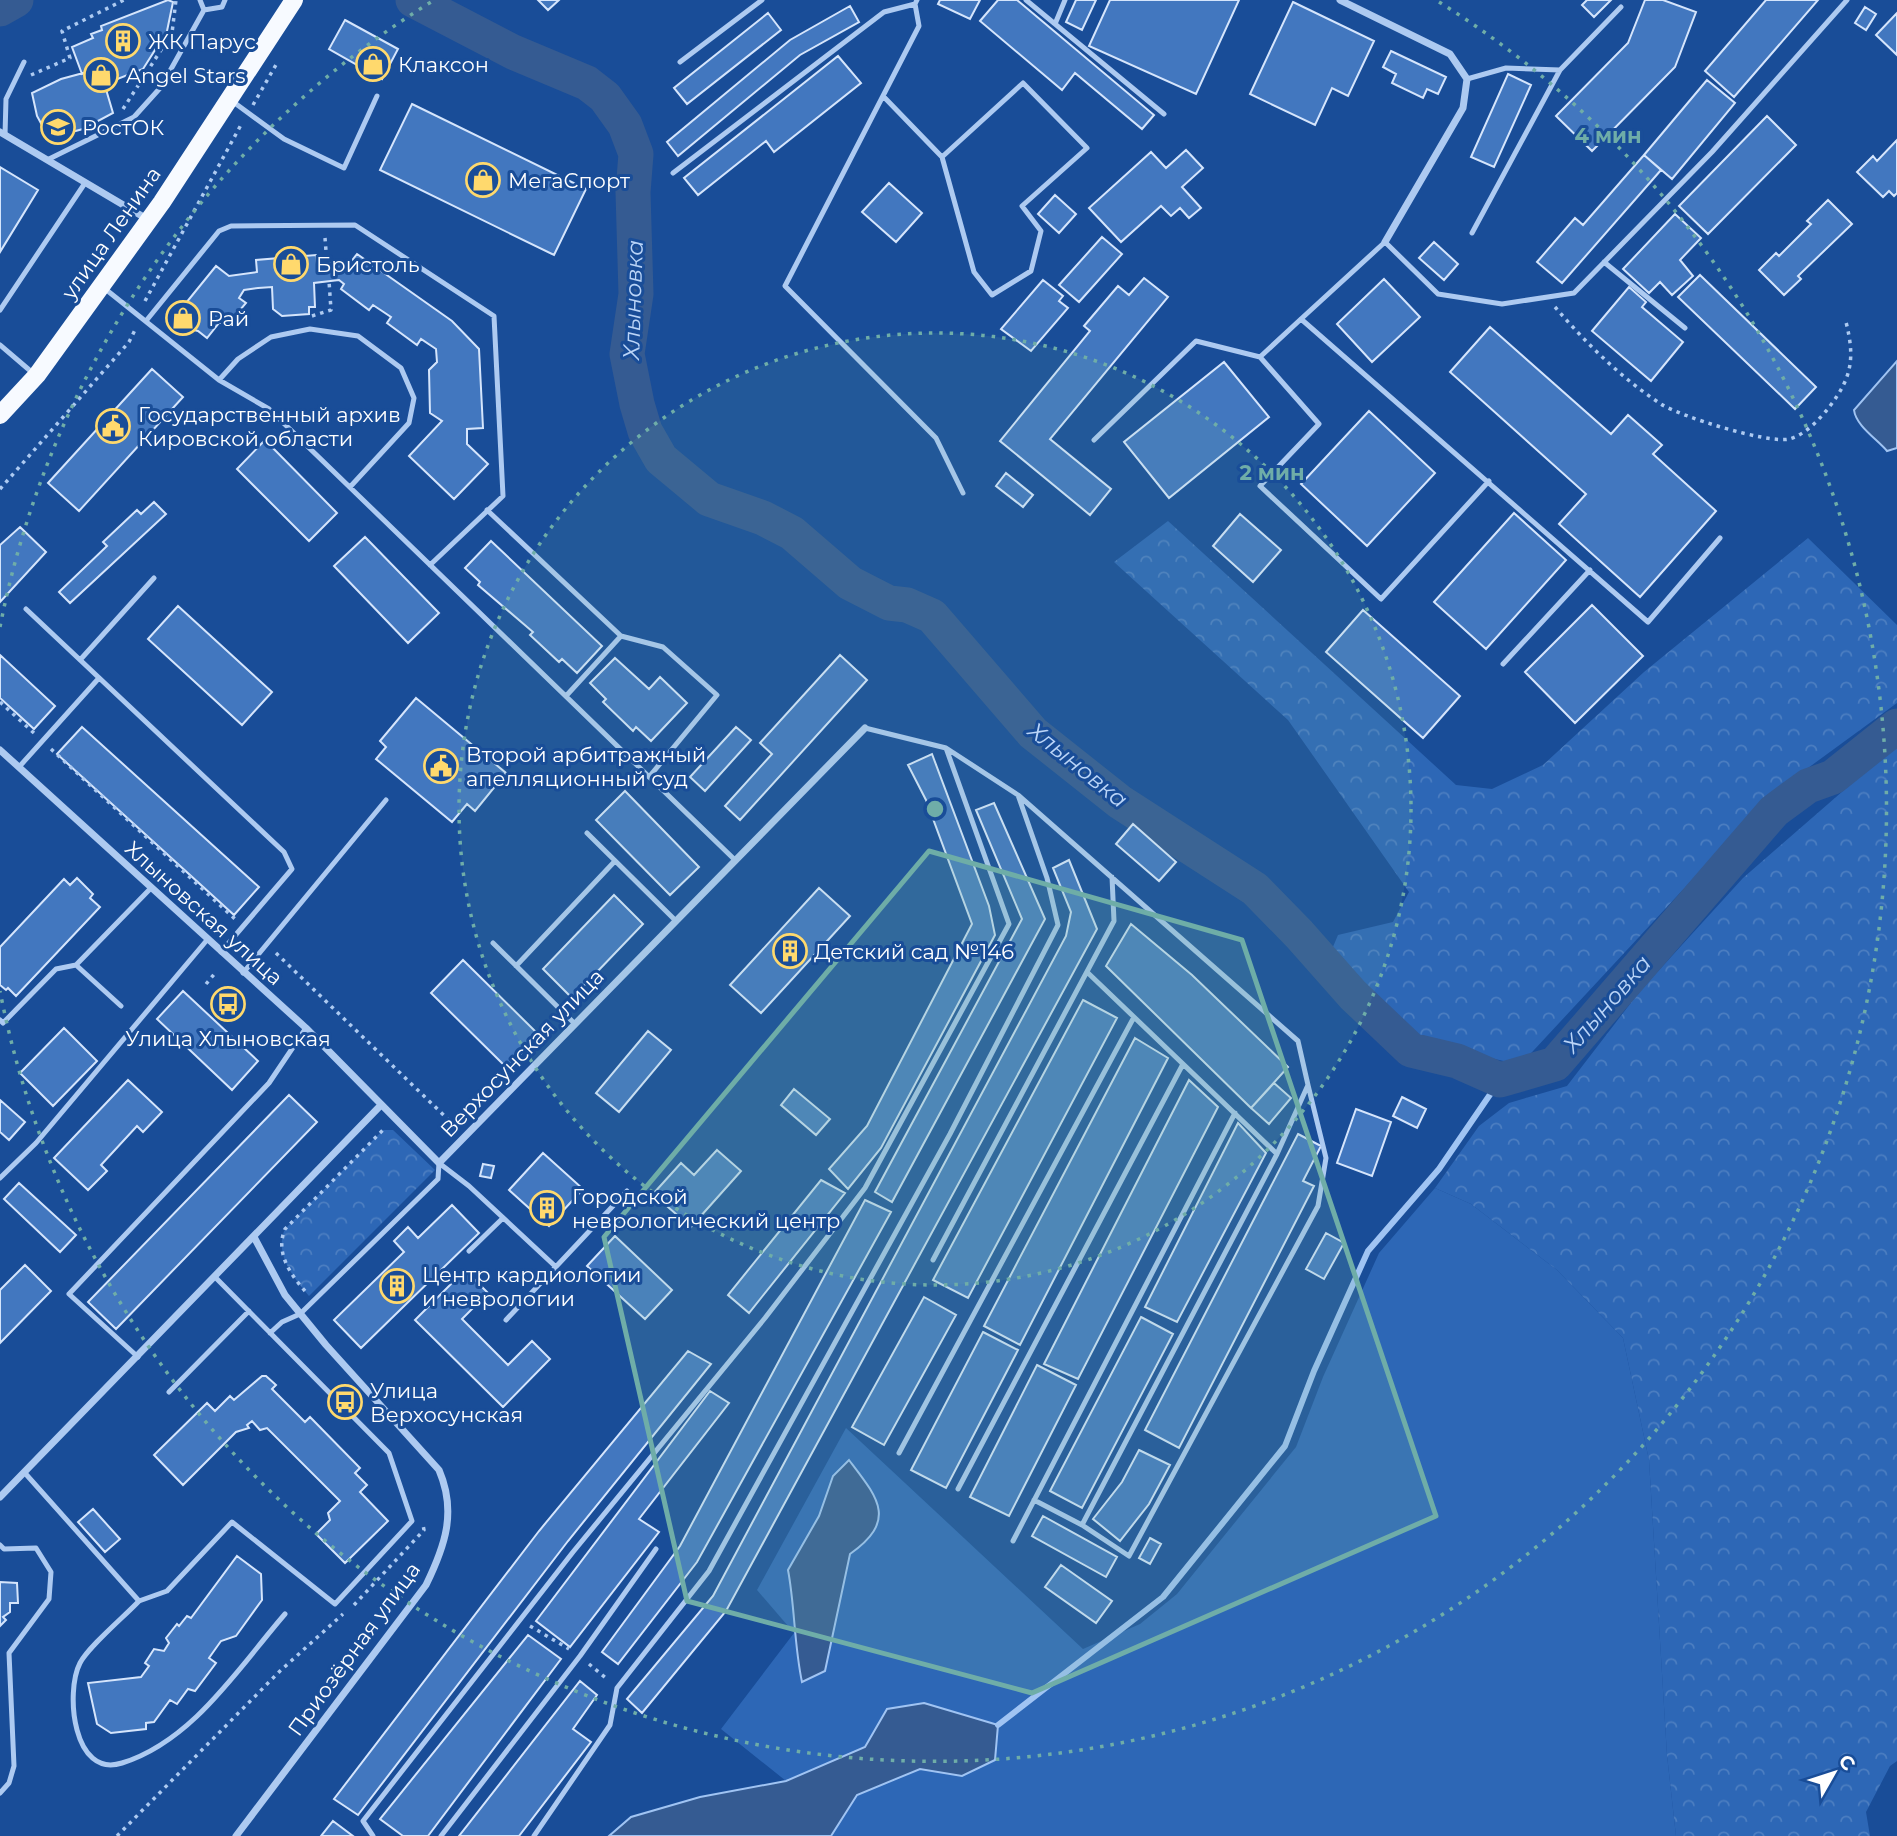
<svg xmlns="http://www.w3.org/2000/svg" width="1897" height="1836" viewBox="0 0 1897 1836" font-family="Montserrat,sans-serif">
	<defs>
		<pattern id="forest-crowns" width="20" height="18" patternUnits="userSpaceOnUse" patternTransform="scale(1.75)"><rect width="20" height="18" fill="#2d67b6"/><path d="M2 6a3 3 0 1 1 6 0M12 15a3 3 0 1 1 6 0" fill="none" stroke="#4c7ec1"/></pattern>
	</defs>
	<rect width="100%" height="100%" fill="#194d98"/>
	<!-- green -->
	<path fill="#2d67b6" d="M1435 1188 1471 1204 1557 1270 1623 1338 1649 1460 1667 1755 1676 1836H831L856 1795 920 1769 962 1776 887 1709 865 1747 786 1781 721 1729 794 1633 757 1590 846 1428 1083 1649 1140 1624 1177 1594 1296 1447 1323 1377 1379 1253Z"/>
	<!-- forest -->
	<path fill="url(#forest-crowns)" d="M1168 521 1456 785 1492 789 1543 765 1644 672 1808 538 1897 625V703L1771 795 1520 1065 1409 1038 1330 954 1338 935 1393 922 1409 892 1288 720 1114 562Z
		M1897 744V1761L1890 1766 1866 1812 1870 1836H1676L1667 1755 1649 1460 1623 1338 1557 1270 1471 1204 1435 1188 1479 1126 1509 1103 1567 1086 1640 991 1743 878Z
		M383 1130H393L435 1170 309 1296C293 1277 274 1254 285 1229Z"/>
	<!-- water -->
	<path fill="#355b92" stroke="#a0c4f3" stroke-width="2" d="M1897 361V448L1887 451C1877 439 1856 426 1854 410Z
		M849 1460C878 1498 898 1520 850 1554L825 1671 802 1682C794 1645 795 1607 788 1570L819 1516 833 1476Z
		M924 1703 998 1725 995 1760 962 1776 920 1769 857 1795 831 1836H609L631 1817 700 1797 786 1781 865 1747 887 1709Z"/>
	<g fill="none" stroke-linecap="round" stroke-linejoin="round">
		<!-- stream -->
		<path stroke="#a0c4f3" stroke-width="6" d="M998 1725 1163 1597 1285 1446 1314 1371 1368 1251 1439 1169 1500 1080"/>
		<!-- river -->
		<path stroke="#355b92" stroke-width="35" d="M413 0 513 52 587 83 605 97 625 125 636 154 633 192 636 294 627 354 637 404 645 431 661 459 709 499 763 518 792 533 850 583 889 603 907 605 932 616 1033 733 1120 802 1255 889 1299 934 1353 995 1411 1050 1457 1061 1500 1080 1555 1064 1774 811 1808 786 1833 777 1897 726
			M0 9 16 0"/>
	</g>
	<!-- building -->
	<path fill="#4277bf" stroke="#d5e5fc" stroke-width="2" d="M168 0 173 2 167 31 143 69 115 80 113 75 92 83 87 72 82 74 72 47 93 38 91 34 102 30 101 26Z
		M538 0H559L548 10Z
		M940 0H980L970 19 938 4Z
		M998 0H1017L1154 115 1142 129 1075 73 1062 90 980 21Z
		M1076 0H1096L1082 30 1066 22Z
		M1110 0H1239L1196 94 1089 46Z
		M1587 0H1611L1594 17 1582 5Z
		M1645 0H1663L1696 12 1675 67 1592 151 1556 116 1628 43Z
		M1766 0H1818L1734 97 1705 71Z
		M1293 2 1374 41 1348 96 1332 88 1315 125 1250 94Z
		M850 6 859 22 800 55 678 156 667 142 790 40Z
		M1865 7 1876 14 1866 30 1855 23Z
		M768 13 781 30 687 104 674 88Z
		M1897 13V55L1876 35Z
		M345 20 398 49 382 79 329 49Z
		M1391 51 1446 77 1438 94 1427 89 1423 98 1392 83 1396 74 1383 67Z
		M838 56 861 83 774 152 766 141 698 195 684 178Z
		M87 72 92 83 100 80 105 86 113 113 83 129 49 138 37 116 32 93 61 79Z
		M1508 74 1531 85 1494 167 1471 157Z
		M1707 80 1735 103 1672 179 1644 155Z
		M412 104 586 189 554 255 380 170Z
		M1767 116 1796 145 1708 234 1679 206Z
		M1897 140V193L1894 196 1889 191 1883 197 1857 172 1873 156 1877 161Z
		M1186 150 1203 168 1182 187 1201 208 1189 218 1180 208 1171 216 1161 206 1121 242 1089 208 1151 152 1166 168Z
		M1644 155 1661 170 1562 283 1537 262 1575 218 1583 225Z
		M0 167 38 190 0 252Z
		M889 183 922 213 896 242 862 212Z
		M1055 195 1076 214 1059 233 1038 214Z
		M1828 200 1852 224 1798 276 1801 279 1784 295 1759 270 1776 253 1779 256 1811 224 1807 221Z
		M1675 214 1701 238 1680 260 1693 276 1672 295 1660 282 1649 293 1623 269Z
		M1102 237 1122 254 1079 302 1059 285Z
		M1434 242 1458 264 1444 280 1419 258Z
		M357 254 452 321 479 349 483 428 467 429V444L488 464 454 499 409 456 442 421 430 413 429 370 437 362 436 349 421 339 417 345 387 323 391 317 373 305 369 310 341 289 344 284 339 280 314 283 315 307H309V314L282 316 273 309 272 287 258 288 244 290 239 298 246 303 229 323H219L207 338 198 331 174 325 177 314 216 266 229 276 257 272 256 260 316 255 317 264 350 263Z
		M1700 275 1816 387 1795 409 1678 297Z
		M1144 278 1168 297 1050 439 1111 489 1090 515 1000 441 1090 331 1084 326 1118 286 1129 295Z
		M1384 279 1420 317 1372 362 1337 324Z
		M1043 280 1063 296 1059 301 1068 308 1031 351 1001 329Z
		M1629 287 1646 302 1642 307 1683 342 1651 381 1592 331Z
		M1490 327 1611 434 1628 415 1662 445 1653 454 1716 511 1640 597 1559 524 1586 494 1450 372Z
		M1224 362 1269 417 1169 498 1124 442Z
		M152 369 183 397 79 511 48 483Z
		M1369 411 1435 473 1367 546 1301 484Z
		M265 440 337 513 309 541 237 469Z
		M1006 473 1033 495 1023 507 996 486Z
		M154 502 166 514 70 603 59 592 107 546 103 542 137 510 141 514Z
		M1514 513 1566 560 1486 649 1434 602Z
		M1240 514 1281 550 1253 582 1213 546Z
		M20 527 46 552 0 602V545Z
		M365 537 439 613 408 643 334 566Z
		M491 541 602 646 577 673 562 659 559 662 530 635 533 632 478 585 480 582 465 568Z
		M1592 605 1643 656 1575 723 1525 672Z
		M178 606 272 692 242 725 148 639Z
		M1363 610 1460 696 1423 738 1326 652Z
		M0 655 55 706 34 729 0 698Z
		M840 655 867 680 740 820 725 806 772 754 760 743Z
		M615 658 649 689 660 677 687 703 651 741 636 727 633 731 603 702 606 699 590 683Z
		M416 698 506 773 475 811 467 804 452 822 376 759 386 747 380 741Z
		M82 727 259 887 234 915 57 754Z
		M736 727 751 740 705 791 690 777Z
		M932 754 989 906 995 935 881 1148 848 1189 829 1169 867 1126 972 924 926 800 908 765Z
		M625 791 699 867 670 895 596 820Z
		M994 803 1045 919 892 1202 875 1192 1022 919 976 810Z
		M1133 824 1176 862 1159 881 1116 844Z
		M1069 860 1097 929 726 1611 642 1713 627 1699 713 1596 1066 936 1071 912 1053 868Z
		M77 878 93 894 90 898 100 907 16 996 8 988 6 990 0 985V947L64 879 70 885Z
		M819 888 850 916 761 1013 730 985Z
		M614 895 643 924 572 998 543 969Z
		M1131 924 1192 975 1288 1067 1251 1108 1106 966Z
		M463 960 539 1035 507 1068 431 993Z
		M183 991 258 1061 232 1090 157 1019Z
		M1083 1000 1117 1018 968 1298 933 1280Z
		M64 1028 97 1061 53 1106 20 1073Z
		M648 1031 671 1050 619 1112 596 1093Z
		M1135 1038 1168 1058 1020 1345 984 1326Z
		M128 1080 162 1112 143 1132 137 1126 101 1165 107 1171 88 1190 54 1158Z
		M1189 1080 1218 1107 1078 1379 1044 1364Z
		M1274 1083 1291 1098 1269 1124 1251 1108Z
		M794 1089 830 1119 816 1135 781 1105Z
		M289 1095 317 1122 116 1329 88 1302Z
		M1402 1097 1426 1109 1417 1128 1393 1116Z
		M0 1100 25 1122 9 1140 0 1132Z
		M1356 1109 1391 1122 1372 1176 1337 1163Z
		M1238 1123 1266 1153 1177 1322 1145 1307Z
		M1298 1134 1321 1146 1303 1181 1314 1186 1179 1448 1145 1430Z
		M717 1150 741 1171 691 1227 653 1194 681 1163 694 1175Z
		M543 1153 583 1189 549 1226 509 1190Z
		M483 1164 494 1166 491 1178 480 1176Z
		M821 1180 845 1193 749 1313 728 1295Z
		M19 1183 76 1235 60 1252 4 1199Z
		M865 1200 891 1212 697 1562 618 1664 602 1652 680 1546Z
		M452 1205 479 1233 361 1348 334 1320 404 1252 394 1241 408 1227 418 1238Z
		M1326 1233 1344 1243 1324 1279 1306 1269Z
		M615 1236 672 1290 645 1319 587 1266Z
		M25 1265 51 1291 0 1343V1290Z
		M465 1270 488 1293 462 1319 508 1365 532 1341 550 1359 503 1407 415 1320Z
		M924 1297 956 1315 884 1445 852 1427Z
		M1141 1317 1173 1334 1082 1508 1050 1491Z
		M983 1332 1018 1350 946 1488 911 1470Z
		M688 1351 711 1364 568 1541 358 1815 334 1799 539 1531Z
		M1037 1365 1076 1385 1009 1516 970 1497Z
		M262 1376H266L276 1385 272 1389 305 1422 310 1417 360 1468 355 1473 367 1485 360 1492 388 1521 345 1563 316 1534 330 1520 328 1513 340 1501 267 1428 260 1430 252 1421 247 1425 249 1428 236 1432 183 1485 154 1455 207 1403 215 1411 230 1396 234 1400Z
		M710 1391 729 1403 639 1519 659 1532 570 1647 536 1621Z
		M1139 1450 1170 1465 1149 1504 1120 1541 1093 1519 1122 1482Z
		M93 1509 120 1539 105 1552 78 1522Z
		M1043 1516 1117 1557 1106 1577 1032 1536Z
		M1150 1538 1161 1544 1150 1564 1139 1558Z
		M237 1556 261 1574 262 1600 236 1636 221 1641 209 1658 216 1663 195 1691 188 1689 177 1704 170 1700 154 1722 146 1723V1729L111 1733 97 1724 88 1683 141 1677 149 1666 145 1663 154 1649 164 1651 169 1643 166 1638 177 1624 179 1626 187 1616 191 1618Z
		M1061 1565 1112 1601 1096 1623 1045 1587Z
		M0 1582 17 1583 18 1603H10V1612L3 1617 6 1620 0 1626Z
		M528 1635 561 1659 428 1836H403L380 1819Z
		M580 1681 597 1695 573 1729 591 1742 519 1836H459Z
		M333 1821 353 1836H321Z"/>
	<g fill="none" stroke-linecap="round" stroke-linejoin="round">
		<!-- path -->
		<path stroke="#adcaf1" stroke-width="3.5" stroke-dasharray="3.5 5" stroke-linecap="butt" d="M31 75 70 58 62 31 124 0
			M253 105 277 63
			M123 109 172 33 176 0
			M325 238 327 264
			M145 301 242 123
			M1555 307C1586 343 1621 378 1661 404 1679 416 1768 444 1789 439 1805 435 1820 419 1830 406 1852 377 1855 358 1846 322
			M312 316 331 310 329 281
			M0 489 129 342 136 328
			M0 702 35 734
			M51 749 235 919
			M276 953 457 1128
			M206 984 216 972
			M305 1291C290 1274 275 1252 285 1229L383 1130
			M354 1605 424 1530 423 1525
			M530 1626 569 1649
			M589 1664 607 1679
			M117 1836 280 1671 343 1614"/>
		<!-- lane -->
		<path stroke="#adcaf1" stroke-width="5" d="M200 0 204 10
			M1026 0 1164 114
			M915 4 919 26 785 286 936 438 963 493
			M204 10 222 7 225 0
			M1055 24 1065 0
			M680 62 762 0
			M1467 79 1506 68 1560 70 1621 7
			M883 96 942 157 1023 83 1087 148 1022 206 1041 231 1031 271 992 295 974 272 942 157
			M232 101 284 139 344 168 377 96
			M5 135 6 99 24 62
			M47 160 134 117 161 87 204 10
			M673 173 884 12 915 4 917 0
			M1472 233 1560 70
			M1604 262 1685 328
			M104 288 219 380 269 409 735 860
			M0 310 85 183
			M1301 319 1260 357 1319 424 1260 486 1381 599 1489 481
			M146 321 219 231 231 226 355 225 494 316 503 496 430 565
			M0 345 34 374
			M219 380 238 359 271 337 310 329 358 336 401 368 414 398 409 423 350 487
			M1094 440 1196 341 1260 357
			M487 510 621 636 663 647 717 695 649 777
			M1720 538 1648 622 1301 319 1385 242 1438 294 1502 304 1574 293 1712 152 1847 0
			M26 609 284 852 292 869 221 952
			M80 660 154 578
			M1503 664 1590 570
			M566 696 621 636
			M865 728 946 748 1018 795 1298 1041 1308 1085 1277 1154 1082 1525 1034 1500
			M19 767 99 678
			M587 833 676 921
			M493 943 575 1024
			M76 965 121 1006
			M516 966 615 861
			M1087 972 1277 1154
			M243 973 386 800
			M0 1020 3 1023 56 969 76 965 150 889
			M439 1163 469 1186 556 1267
			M0 1178 36 1143 207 940
			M469 1251 503 1218
			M933 1260 1114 921 1112 877
			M506 1320 627 1191
			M270 1333 282 1322 300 1314 438 1179 439 1163
			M138 1357 69 1294 269 1083 306 1028
			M169 1392 249 1311
			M899 1453 1134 1017
			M24 1472 139 1601C125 1616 89 1646 80 1663 65 1692 73 1779 122 1763 193 1741 239 1667 285 1614
			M958 1489 1183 1064
			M1082 1525 1129 1556 1318 1206 1326 1158 1308 1085
			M1013 1541 1235 1113
			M0 1545 4 1549 36 1548 51 1572 49 1599 9 1653 14 1766 9 1783 0 1793
			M139 1601 167 1591 232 1522 335 1604 412 1521 389 1453 216 1278
			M373 1836 363 1821 573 1552 765 1318 865 1188 1009 924 946 748
			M441 1836 580 1656 656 1549
			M534 1836 610 1725 617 1688 709 1571 950 1134 1058 925 1047 878 1018 795"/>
		<!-- street -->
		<path stroke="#adcaf1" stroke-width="7" d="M1340 0 1450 54 1467 79 1463 108 1385 242
			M0 132 147 219
			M0 750 306 1028 439 1163 865 728
			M0 1497 381 1105
			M236 1836 426 1585C445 1546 457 1512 439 1470L326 1345 285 1295 254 1237"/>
		<!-- primary -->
		<path stroke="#f7faff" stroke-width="18" d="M0 415 37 375 162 202 294 0"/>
	</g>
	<!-- marked area -->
	<path fill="#6fada8" fill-opacity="0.2" stroke="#6fada8" stroke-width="5" stroke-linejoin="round" d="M929 851 1242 940 1436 1516 1032 1693 687 1601 604 1237Z"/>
	<!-- distance rings -->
	<circle cx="935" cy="809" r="476" fill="#6fada8" fill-opacity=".12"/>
	<g fill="none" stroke="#6fada8" stroke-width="3.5" stroke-dasharray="3.5 7">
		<circle cx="935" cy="809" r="476"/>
		<path d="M0 627A952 952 0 0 1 431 2M1439 2A952 952 0 1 1 0 991"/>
	</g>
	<!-- icons -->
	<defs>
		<g id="building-ring" transform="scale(1.75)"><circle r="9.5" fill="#194d98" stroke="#ffd96d" stroke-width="1.5"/><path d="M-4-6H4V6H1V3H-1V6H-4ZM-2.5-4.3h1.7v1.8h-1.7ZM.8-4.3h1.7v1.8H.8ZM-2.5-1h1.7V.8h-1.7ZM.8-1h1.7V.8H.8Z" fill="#ffd96d"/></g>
		<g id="shop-ring" transform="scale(1.75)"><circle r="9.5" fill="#194d98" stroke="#ffd96d" stroke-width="1.5"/><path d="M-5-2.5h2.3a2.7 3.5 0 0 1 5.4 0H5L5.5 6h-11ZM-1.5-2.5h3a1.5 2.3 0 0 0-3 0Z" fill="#ffd96d"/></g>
		<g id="school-ring" transform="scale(1.75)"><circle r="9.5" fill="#194d98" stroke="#ffd96d" stroke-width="1.5"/><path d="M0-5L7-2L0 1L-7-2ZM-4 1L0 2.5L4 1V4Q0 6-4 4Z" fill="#ffd96d"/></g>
		<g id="civic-ring" transform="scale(1.75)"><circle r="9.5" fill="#194d98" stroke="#ffd96d" stroke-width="1.5"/><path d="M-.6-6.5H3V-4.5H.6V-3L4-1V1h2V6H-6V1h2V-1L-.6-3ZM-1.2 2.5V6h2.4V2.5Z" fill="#ffd96d"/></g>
		<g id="bus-ring" transform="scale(1.75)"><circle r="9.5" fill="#194d98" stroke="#ffd96d" stroke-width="1.5"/><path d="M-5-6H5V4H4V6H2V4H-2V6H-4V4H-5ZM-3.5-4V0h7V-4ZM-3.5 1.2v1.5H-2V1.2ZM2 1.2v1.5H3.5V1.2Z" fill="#ffd96d"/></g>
	</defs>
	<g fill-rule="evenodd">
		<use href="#building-ring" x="123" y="41"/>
		<use href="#shop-ring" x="373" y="64"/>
		<use href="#shop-ring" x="101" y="75"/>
		<use href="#school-ring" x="58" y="127"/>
		<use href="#shop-ring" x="483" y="180"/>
		<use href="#shop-ring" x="291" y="264"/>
		<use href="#shop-ring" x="183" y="318"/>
		<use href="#civic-ring" x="113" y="426"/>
		<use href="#civic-ring" x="441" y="766"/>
		<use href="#building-ring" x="790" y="951"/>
		<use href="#bus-ring" x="228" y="1004"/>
		<use href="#building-ring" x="547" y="1208"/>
		<use href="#building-ring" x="397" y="1286"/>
		<use href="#bus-ring" x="345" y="1402"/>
	</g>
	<g text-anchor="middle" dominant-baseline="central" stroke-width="6" stroke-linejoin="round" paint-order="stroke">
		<!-- poi labels -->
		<g font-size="21" fill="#fff" stroke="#194d98" text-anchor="start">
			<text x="148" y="41">ЖК Парус</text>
			<text x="398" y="64">Клаксон</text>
			<text x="126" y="75">Angel Stars</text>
			<text x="82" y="127">РостОК</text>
			<text x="508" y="180">МегаСпорт</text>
			<text x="316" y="264">Бристоль</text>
			<text x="208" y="318">Рай</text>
			<text x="138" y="414">Государственный архив<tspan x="138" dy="24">Кировской области</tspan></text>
			<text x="466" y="754">Второй арбитражный<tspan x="466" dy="24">апелляционный суд</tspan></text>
			<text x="814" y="951">Детский сад №146</text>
			<text x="228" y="1038" text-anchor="middle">Улица Хлыновская</text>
			<text x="572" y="1196">Городской<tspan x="572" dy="24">неврологический центр</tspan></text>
			<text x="422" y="1274">Центр кардиологии<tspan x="422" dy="24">и неврологии</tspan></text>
			<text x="370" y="1390">Улица<tspan x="370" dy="24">Верхосунская</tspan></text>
		</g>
		<!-- street labels -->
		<g font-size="21" fill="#fff" stroke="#194d98">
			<text transform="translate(111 233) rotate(-55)">улица Ленина</text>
			<text transform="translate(204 913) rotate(42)">Хлыновская улица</text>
			<text transform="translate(522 1053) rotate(-46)">Верхосунская улица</text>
			<text transform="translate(354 1649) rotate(-54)">Приозёрная улица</text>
		</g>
		<!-- water labels -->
		<g font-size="23" font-style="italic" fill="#bad4f7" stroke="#194d98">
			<text transform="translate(633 300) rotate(-88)">Хлыновка</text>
			<text transform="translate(1078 765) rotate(39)">Хлыновка</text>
			<text transform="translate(1607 1004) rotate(-49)">Хлыновка</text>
		</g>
	</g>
	<circle cx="935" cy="809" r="10" fill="#6fada8" stroke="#194d98" stroke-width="3.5"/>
	<g font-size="21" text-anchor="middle" font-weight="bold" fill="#6fada8" stroke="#194d98" stroke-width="6" stroke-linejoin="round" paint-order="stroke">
		<text x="1608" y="143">4 мин</text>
		<text x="1272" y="480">2 мин</text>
	</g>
	<!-- north arrow -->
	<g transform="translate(1834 1773) rotate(51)" stroke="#194d98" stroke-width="5" paint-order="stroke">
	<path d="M0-5L12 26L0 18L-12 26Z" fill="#ffffff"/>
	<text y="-10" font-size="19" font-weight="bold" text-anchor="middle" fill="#ffffff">С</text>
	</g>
</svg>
